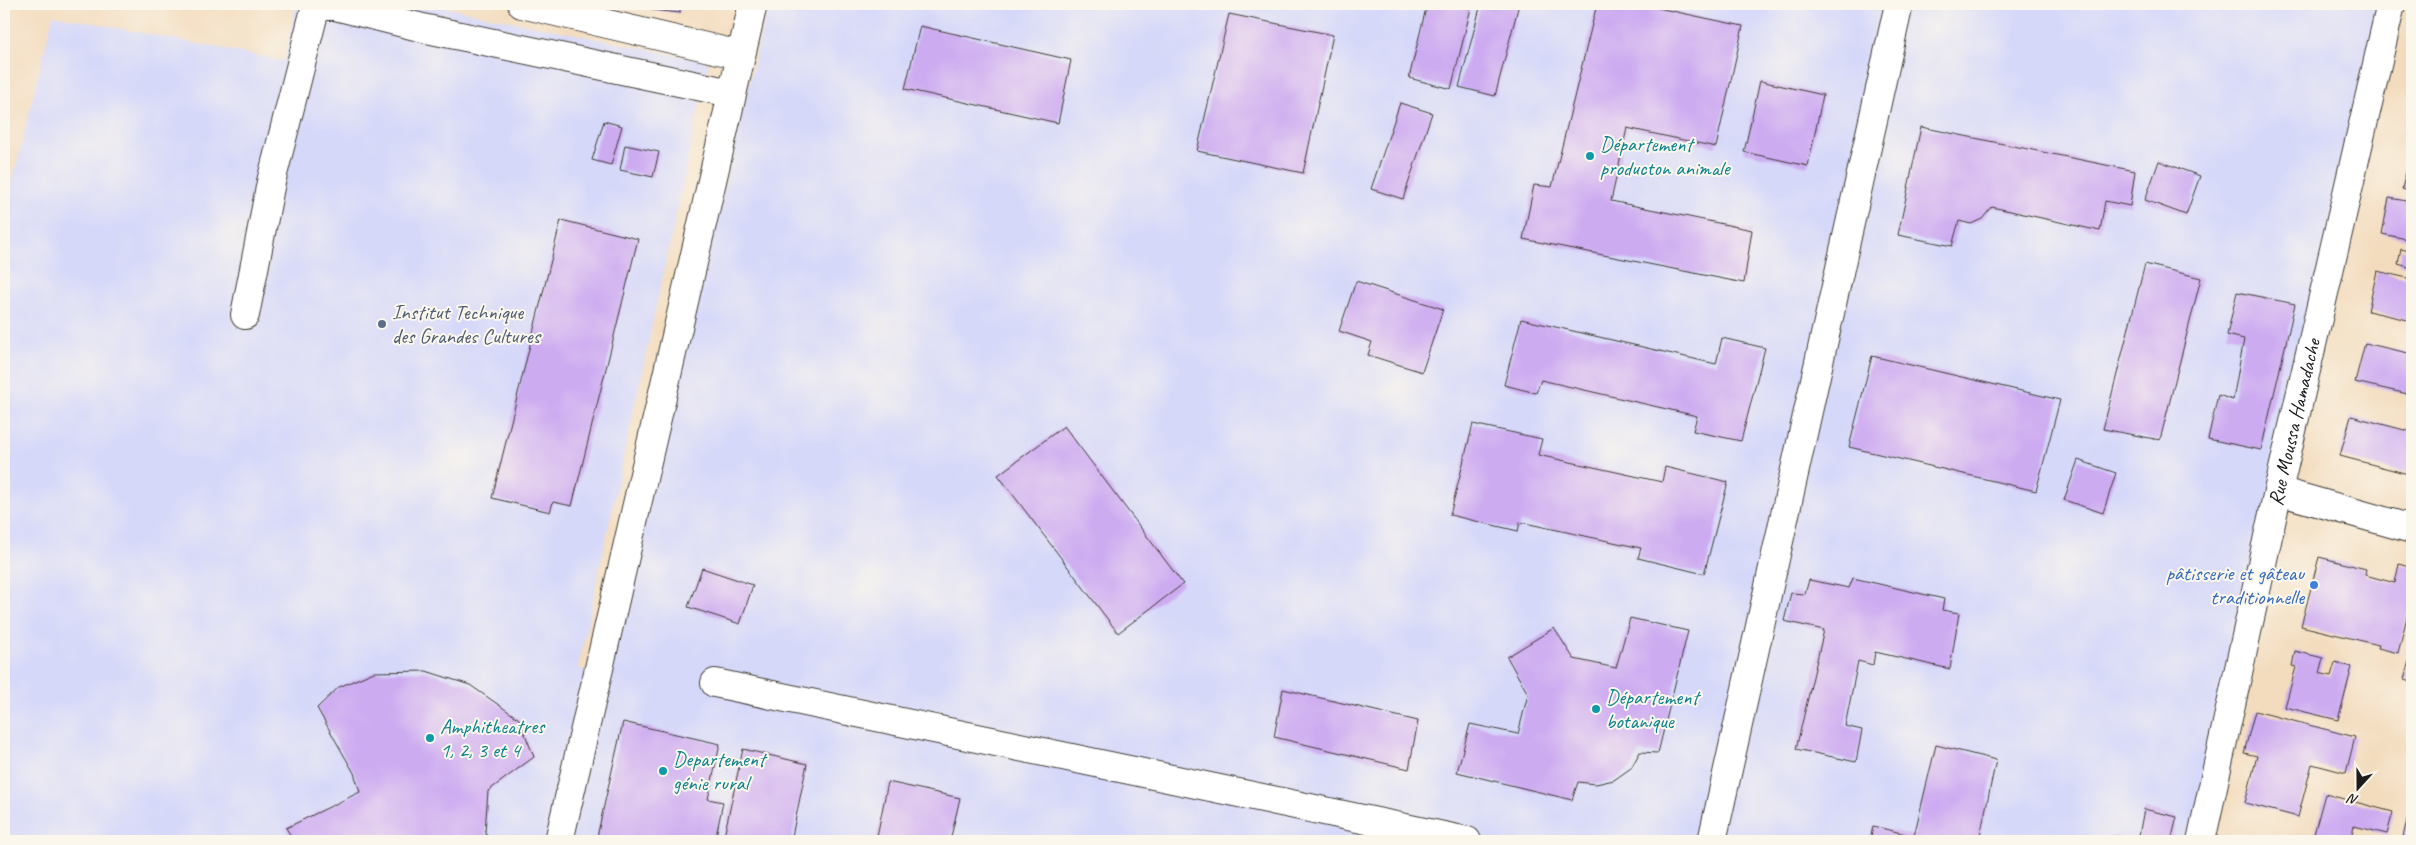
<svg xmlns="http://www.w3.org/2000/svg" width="2416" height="845" viewBox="0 0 2416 845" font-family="Caveat,sans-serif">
	<rect width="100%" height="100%" fill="#fbf7ec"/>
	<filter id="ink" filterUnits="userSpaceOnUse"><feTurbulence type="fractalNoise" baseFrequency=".02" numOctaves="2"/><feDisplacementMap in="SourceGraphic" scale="10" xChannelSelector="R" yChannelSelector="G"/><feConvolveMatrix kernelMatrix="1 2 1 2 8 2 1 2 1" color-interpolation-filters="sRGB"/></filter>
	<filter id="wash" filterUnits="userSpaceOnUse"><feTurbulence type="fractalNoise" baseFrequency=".0096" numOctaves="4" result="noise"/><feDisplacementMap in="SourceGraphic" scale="20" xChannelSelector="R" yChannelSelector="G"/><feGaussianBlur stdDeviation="1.12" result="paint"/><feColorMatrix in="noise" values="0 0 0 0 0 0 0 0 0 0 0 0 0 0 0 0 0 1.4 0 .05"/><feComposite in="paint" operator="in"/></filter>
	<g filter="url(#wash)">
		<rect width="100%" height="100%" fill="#f3dcbe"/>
		<!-- built -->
		<path fill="#d6d8f9" d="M296 4H429L709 62 578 668 608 675 768 4H2383L2192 841H4V216L53 15 284 61Z"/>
		<g id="blocks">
			<!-- building -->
			<path fill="#cdabf1" d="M652 4H680V13L652 10Z
				M1427 4H1472L1451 89 1409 78Z
				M1481 4H1519L1495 96 1459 87Z
				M1597 4H1639L1743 26 1716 147 1627 128 1611 201 1752 230 1744 283 1523 239 1534 185 1552 187Z
				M1229 14 1333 35 1303 173 1197 151Z
				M920 26 1071 60 1058 123 905 89Z
				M1760 81 1823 95 1808 166 1744 152Z
				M1400 103 1432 113 1403 199 1371 189Z
				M604 121 622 126 611 165 592 160Z
				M1921 127 2135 171 2130 206 2105 201 2100 231 1992 207 1982 219 1971 224 1959 221 1952 246 1898 235Z
				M625 145 659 152 653 177 620 170Z
				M2412 147V192L2402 189Z
				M2159 161 2200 176 2186 215 2145 200Z
				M2389 198 2412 202V240L2382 234Z
				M561 220 638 239 572 506 553 502 550 512 492 498Z
				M2401 249 2412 252V268L2398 264Z
				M2145 264 2201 278 2160 440 2103 429Z
				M2377 271 2412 279V321L2368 311Z
				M1356 281 1443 309 1422 372 1368 355 1372 342 1339 331Z
				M2237 292 2295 304 2261 450 2208 439 2218 395 2233 400 2244 339 2227 335Z
				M1521 319 1716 364 1722 338 1765 348 1741 441 1693 431 1697 416 1541 380 1536 393 1504 385Z
				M2365 343 2412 354V395L2355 382Z
				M1872 356 2060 400 2036 491 1849 447Z
				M2351 416 2412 432V475L2340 456Z
				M1473 424 1542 439 1538 455 1662 482 1665 467 1728 482 1704 574 1638 558 1641 548 1520 522 1518 531 1450 515Z
				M1064 426 1183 584 1118 633 998 475Z
				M2078 460 2116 473 2103 513 2064 500Z
				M2319 557 2366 569 2365 575 2395 583 2399 564 2412 568V597L2398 653 2378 648 2379 645 2301 626Z
				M702 568 753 585 740 624 688 607Z
				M1853 578 1944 599 1942 610 1959 613 1950 669 1875 652 1873 665 1858 661 1845 726 1862 730 1856 762 1796 749 1824 630 1784 621 1791 593 1805 594 1809 580 1849 588Z
				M1630 618 1688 631 1658 753 1640 752 1631 768 1614 780 1596 784 1578 782 1572 800 1457 772 1470 724 1518 734 1528 694 1507 657 1554 628 1574 659 1616 668Z
				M2412 650V681L2404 679Z
				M2295 651 2323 658 2319 673 2331 676 2335 662 2352 667 2338 720 2285 707 2296 667 2292 666Z
				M426 671 470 685 519 719 534 757 488 791 485 832 489 841H294L286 828 360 792 354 773 317 708 339 687 374 672Z
				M1283 689 1418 721 1409 769 1274 737Z
				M2255 711 2355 737 2346 773 2312 764 2298 817 2245 803 2257 756 2244 753Z
				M623 722 720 744 708 799 723 802 715 841H596Z
				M1936 745 1996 760 1979 841H1870L1873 826 1914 836Z
				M743 749 807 764 791 841H723Z
				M2412 767V787L2407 786Z
				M888 782 960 798 950 841H876Z
				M2325 794 2393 812 2387 834 2354 826 2350 841 2314 834Z
				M2144 809 2177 817 2171 841H2138Z
				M2408 816 2412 817V841H2402Z
				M2114 836 2133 840V841H2113Z
				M2361 837 2376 841H2360Z"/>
		</g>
	</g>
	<g filter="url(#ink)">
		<use href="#blocks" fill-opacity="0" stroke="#3c3934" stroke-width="1"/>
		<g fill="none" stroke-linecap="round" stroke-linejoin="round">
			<!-- minor casing -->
			<g stroke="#3c3934" stroke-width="30">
				<g id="minor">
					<path d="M522 4 740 55"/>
					<path d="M245 315 271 182 314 13 322 6H335L427 29 731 93"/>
					<path d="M2278 491 2412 529"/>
					<path d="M715 683 1467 841"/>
					<path d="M559 841 753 4"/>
					<path d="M1712 841 1899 4"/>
					<path id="s1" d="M2201 841 2278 491 2391 4"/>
				</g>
			</g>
			<!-- minor -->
			<use href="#minor" stroke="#fff" stroke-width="28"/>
		</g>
	</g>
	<!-- markers -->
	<g fill="#0f9aa8" stroke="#fbf7ec" stroke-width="2">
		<circle cx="1590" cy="156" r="5"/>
		<circle cx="1596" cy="709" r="5"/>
		<circle cx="430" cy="738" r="5"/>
		<circle cx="663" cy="771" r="5"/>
	</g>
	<circle fill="#5c6f8a" stroke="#fbf7ec" stroke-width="2" cx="382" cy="324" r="5"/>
	<circle fill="#3f7fe0" stroke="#fbf7ec" stroke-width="2" cx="2314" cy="585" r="5"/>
	<g text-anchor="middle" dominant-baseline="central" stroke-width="4" stroke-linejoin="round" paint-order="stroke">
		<!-- culture labels -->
		<g font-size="21" fill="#0d838f" stroke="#fbf7ec" text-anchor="start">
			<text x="1600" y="144">Département<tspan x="1600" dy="24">producton animale</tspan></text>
			<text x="1606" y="697">Département<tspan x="1606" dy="24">botanique</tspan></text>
			<text x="440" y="726">Amphitheatres<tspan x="440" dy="24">1, 2, 3 et 4</tspan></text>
			<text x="673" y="759">Departement<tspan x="673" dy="24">génie rural</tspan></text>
		</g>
		<!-- service labels -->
		<g font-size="21" fill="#4e5e75" stroke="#fbf7ec" text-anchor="start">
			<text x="392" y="312">Institut Technique<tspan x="392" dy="24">des Grandes Cultures</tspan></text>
		</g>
		<!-- street labels -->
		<g font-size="21" fill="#1c1c1c" stroke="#fbf7ec">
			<text stroke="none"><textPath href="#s1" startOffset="429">Rue Moussa Hamadache</textPath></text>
		</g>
		<!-- shop labels -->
		<g font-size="21" fill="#366cbe" stroke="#fbf7ec" text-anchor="end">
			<text x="2304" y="573">pâtisserie et gâteau<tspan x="2304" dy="24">traditionnelle</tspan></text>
		</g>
	</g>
	<!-- margin -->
	<rect width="2416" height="845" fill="none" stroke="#fbf7ec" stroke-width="20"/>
	<!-- north arrow -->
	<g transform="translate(2358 788) rotate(201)" stroke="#fbf7ec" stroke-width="4" paint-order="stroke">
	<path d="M0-4L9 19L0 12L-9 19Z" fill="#1c1c1c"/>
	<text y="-8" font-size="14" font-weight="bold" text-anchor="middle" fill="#1c1c1c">N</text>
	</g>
</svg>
